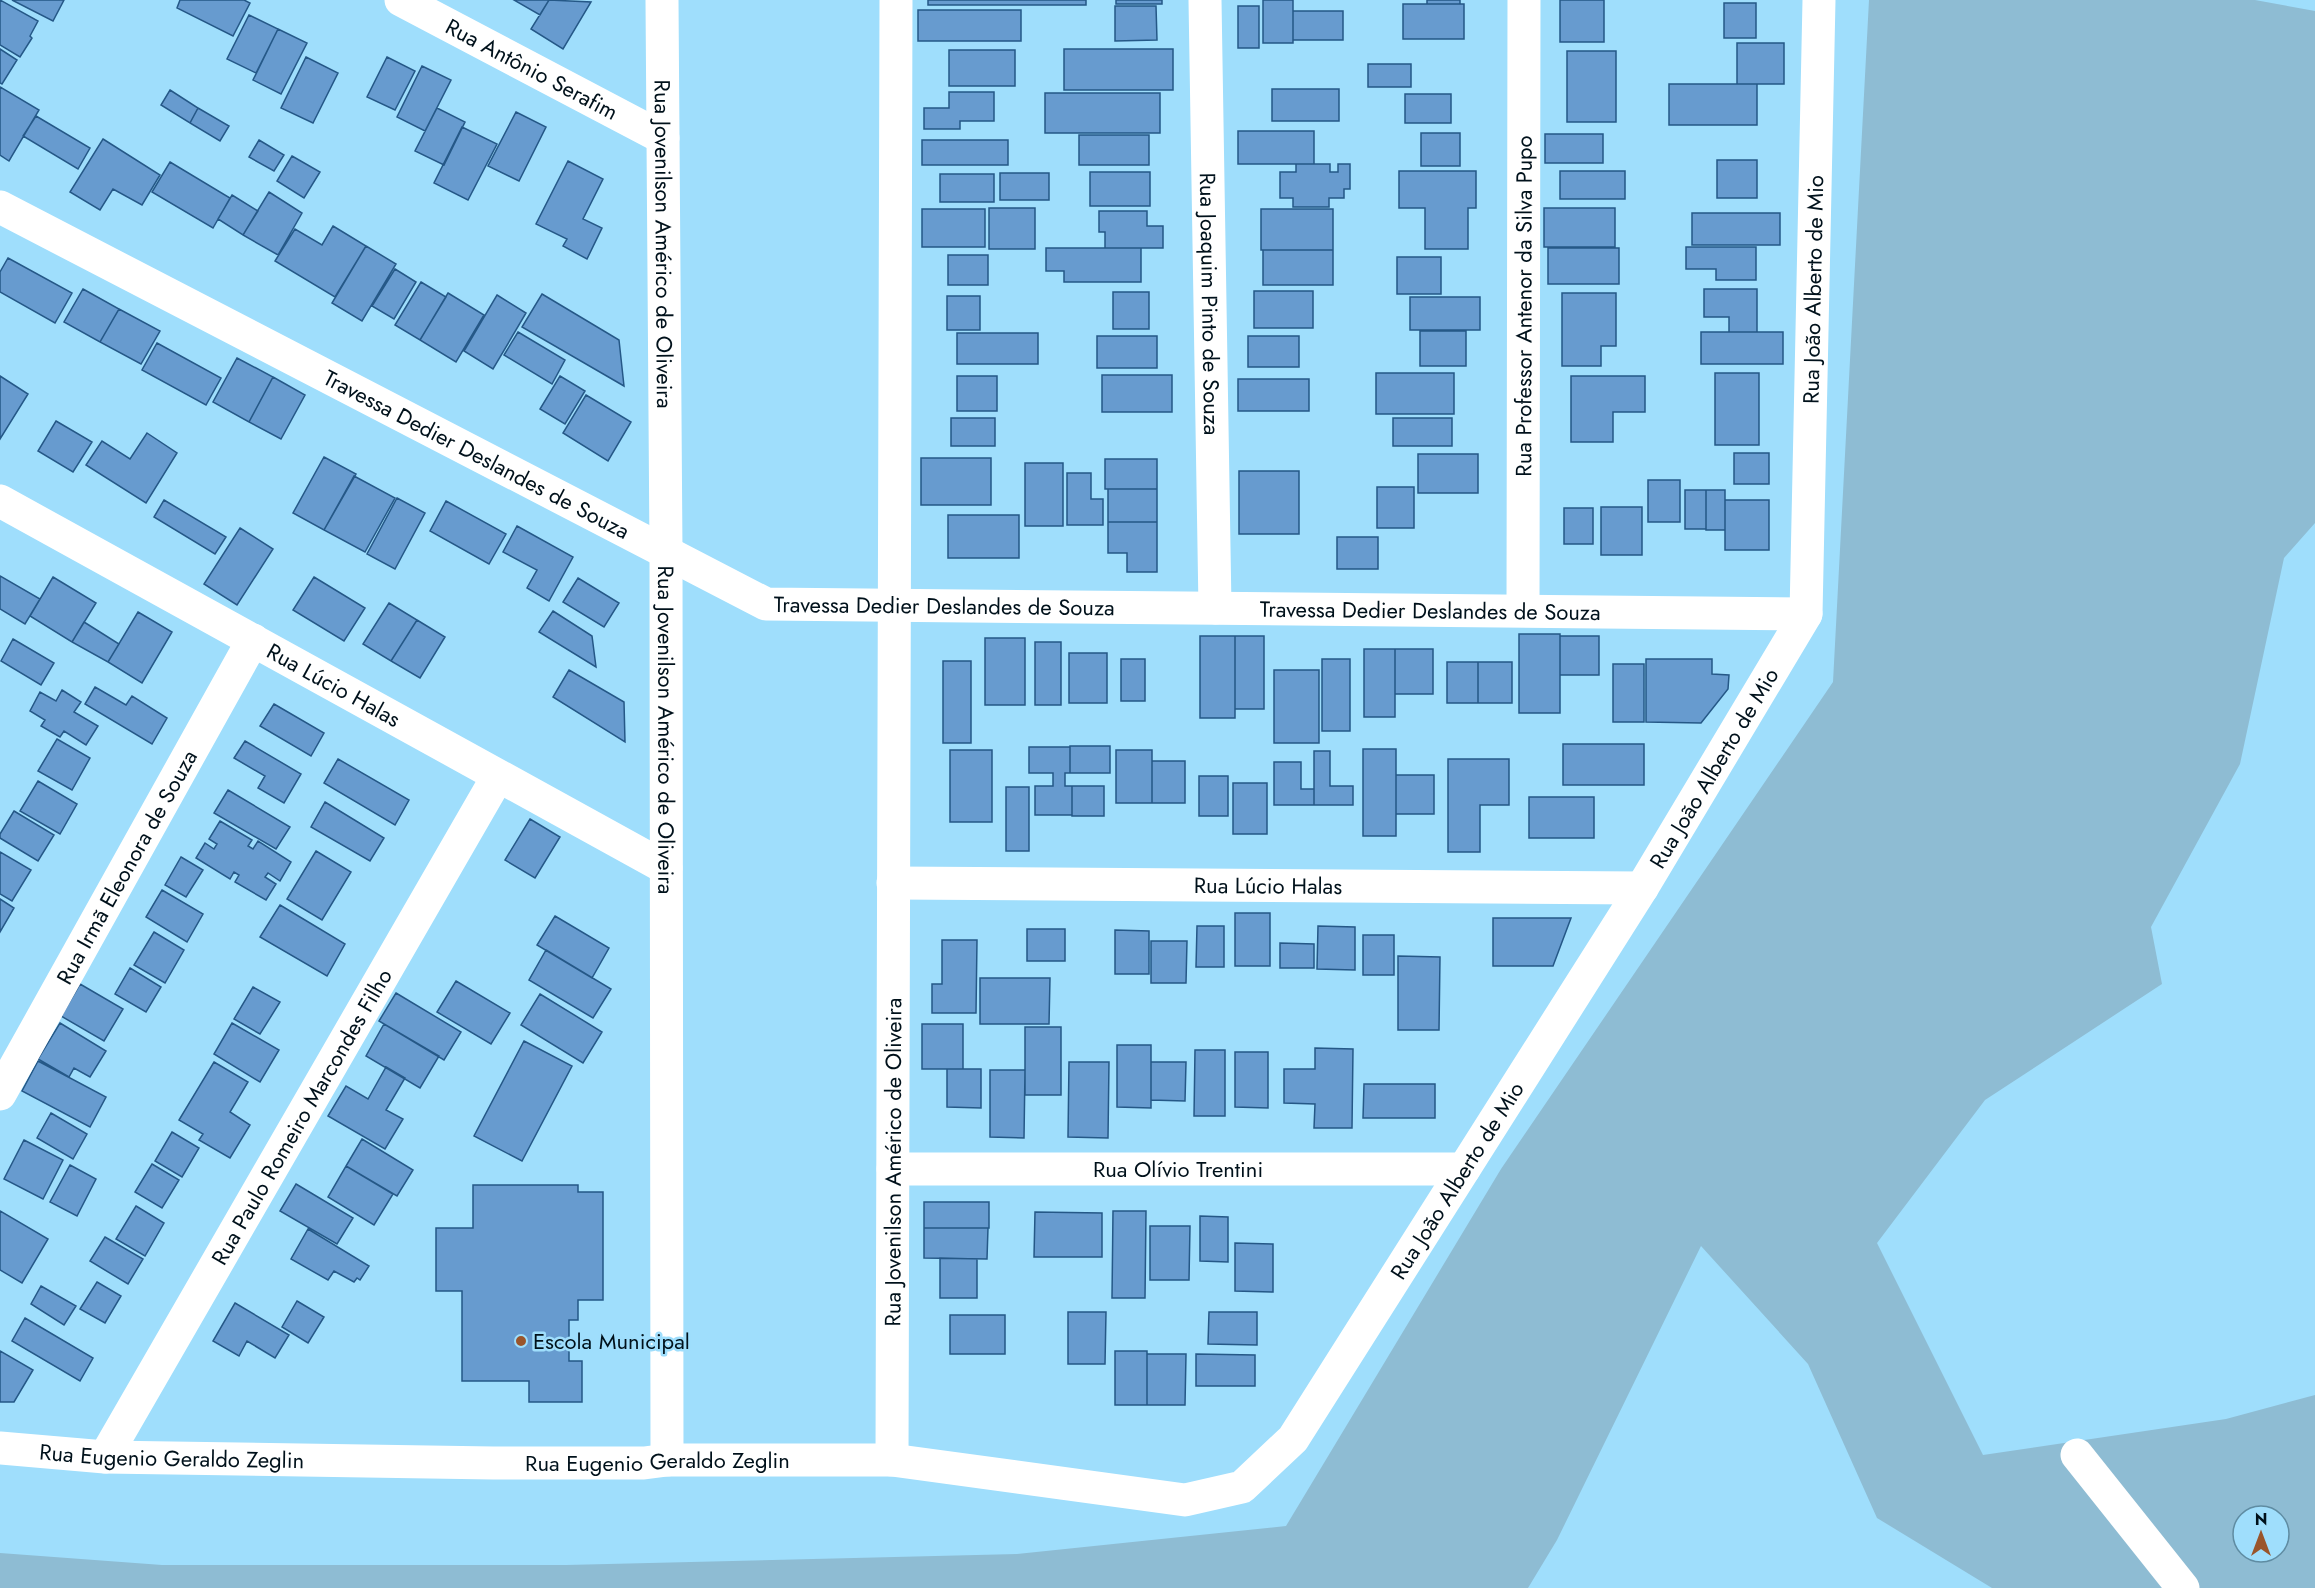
<svg xmlns="http://www.w3.org/2000/svg" width="2315" height="1588" viewBox="0 0 2315 1588" font-family="Jost,sans-serif">
	<rect width="100%" height="100%" fill="#9fdefc"/>
	<!-- green -->
	<path fill="#8ebcd3" fill-rule="evenodd" d="M1869 0H2255L2315 11V523L2284 558 2240 764 2151 927 2162 984 1985 1100 1877 1243 1983 1455 2226 1419 2315 1395V1588H1992L1877 1518 1808 1364 1701 1246 1557 1540 1528 1588H0V1553L162 1565H566L1017 1554 1286 1526 1501 1169 1833 682ZM2243 1516H2279V1552H2243Z"/>
	<!-- building -->
	<path fill="#679bcf" stroke="#255887" stroke-width="1.5" d="M0 0 38 21 30 36 32 38 20 57 0 45Z
		M12 0H64L53 21Z
		M180 0H244L250 3 233 36 177 8Z
		M514 0H549L540 15Z
		M549 0 591 2 563 49 531 29Z
		M928 0H1086V5H928Z
		M1116 0H1162V4H1116Z
		M1263 0H1293V43H1263Z
		M1427 0H1460V4H1427Z
		M1560 0H1604V42H1560Z
		M1724 3H1756V38H1724Z
		M1403 4H1464V39H1403Z
		M1115 6H1156L1157 40 1115 41Z
		M1238 6H1259V48H1238Z
		M918 10H1021V41H918Z
		M1293 11H1343V40H1293Z
		M249 15 278 29 256 73 227 59Z
		M278 29 307 43 281 94 253 80Z
		M1737 43H1784V84H1737Z
		M0 49 17 60 2 84 0 83Z
		M1064 49H1173V90H1064Z
		M949 50H1015V86H949Z
		M1567 51H1616V122H1567Z
		M306 57 338 73 313 123 281 108Z
		M387 57 415 71 395 110 367 97Z
		M1368 64H1411V87H1368Z
		M422 66 451 80 425 131 397 117Z
		M1669 84H1757V125H1669Z
		M0 87 39 110 9 161 0 155Z
		M1272 89H1339V121H1272Z
		M170 90 198 108 190 123 161 105Z
		M949 92H994V121H960V129H924V108H949Z
		M1045 93H1160V133H1045Z
		M1405 94H1451V123H1405Z
		M198 108 229 126 220 141 190 123Z
		M437 108 465 122 444 165 415 151Z
		M516 112 546 127 519 181 488 166Z
		M36 116 90 148 78 169 23 136Z
		M462 127 497 144 468 200 434 183Z
		M1238 131H1314V164H1238Z
		M1421 133H1460V166H1421Z
		M1545 134H1603V163H1545Z
		M1079 135H1149V165H1079Z
		M103 139 160 175 142 205 113 189 100 210 70 192Z
		M259 140 284 155 274 171 249 157Z
		M922 140H1008V165H922Z
		M292 156 320 172 304 198 277 181Z
		M1717 160H1757V198H1717Z
		M568 161 603 179 583 219 602 228 587 259 563 246 567 239 536 224Z
		M170 162 230 198 213 228 152 192Z
		M1296 164H1330V172H1338V164H1350V189H1344V198H1329V207H1293V198H1280V172H1296Z
		M1399 171H1476V208H1468V249H1425V208H1399Z
		M1560 171H1625V199H1560Z
		M1090 172H1150V206H1090Z
		M1000 173H1049V200H1000Z
		M940 174H994V202H940Z
		M269 192 302 213 278 255 243 235Z
		M232 195 258 211 243 235 218 219Z
		M989 208H1035V249H989Z
		M1544 208H1615V247H1544Z
		M922 209H985V247H922Z
		M1261 209H1333V250H1261Z
		M1099 211H1147V226H1163V248H1105V232H1099Z
		M1692 213H1780V245H1692Z
		M333 226 366 246 335 297 275 261 295 229 322 245Z
		M366 246 396 264 362 321 332 303Z
		M1686 247H1756V280H1716V269H1686Z
		M1046 248H1141V282H1064V271H1046Z
		M1548 248H1619V284H1548Z
		M1263 250H1333V285H1263Z
		M948 255H988V285H948Z
		M1397 257H1441V294H1397Z
		M8 258 72 293 55 323 0 292V272Z
		M395 269 416 282 394 319 372 306Z
		M421 282 446 297 420 340 395 325Z
		M83 289 119 309 100 342 64 322Z
		M1704 289H1757V332H1729V317H1704Z
		M1254 291H1313V328H1254Z
		M1113 292H1149V329H1113Z
		M448 293 484 315 456 362 420 340Z
		M1562 293H1616V346H1601V366H1562Z
		M542 294 619 340 624 386 522 327Z
		M497 295 526 313 493 369 464 351Z
		M947 296H980V330H947Z
		M1410 297H1480V330H1410Z
		M119 309 160 331 141 364 100 342Z
		M1420 331H1466V366H1420Z
		M518 332 565 360 552 384 504 355Z
		M1701 332H1783V364H1701Z
		M957 333H1038V364H957Z
		M1097 336H1157V368H1097Z
		M1248 336H1299V367H1248Z
		M157 343 221 378 206 405 142 370Z
		M237 358 273 377 249 422 213 402Z
		M1376 373H1454V414H1376Z
		M1715 373H1759V445H1715Z
		M1102 375H1172V412H1102Z
		M0 376 28 394 0 439Z
		M560 376 585 391 565 424 540 409Z
		M957 376H997V411H957Z
		M1571 376H1645V412H1613V442H1571Z
		M273 377 305 395 281 439 249 422Z
		M1238 379H1309V411H1238Z
		M586 395 631 422 608 461 563 433Z
		M951 418H995V446H951Z
		M1393 418H1452V446H1393Z
		M56 421 92 442 73 472 38 451Z
		M147 433 177 453 146 503 86 465 102 441 130 459Z
		M1734 453H1769V484H1734Z
		M1418 454H1478V493H1418Z
		M324 457 356 474 324 530 293 513Z
		M921 458H991V505H921Z
		M1105 459H1157V489H1105Z
		M1025 463H1063V526H1025Z
		M1239 471H1299V534H1239Z
		M1067 473H1091V499H1103V525H1067Z
		M354 476 395 498 365 552 324 530Z
		M1648 480H1680V522H1648Z
		M1377 487H1414V528H1377Z
		M1108 489H1157V522H1108Z
		M1685 490H1706V529H1685Z
		M1706 490H1725V530H1706Z
		M397 498 425 513 395 569 367 554Z
		M164 500 226 537 215 554 154 517Z
		M1725 500H1769V550H1725Z
		M446 501 506 534 489 564 430 531Z
		M1601 507H1642V555H1601Z
		M1564 508H1593V544H1564Z
		M948 515H1019V558H948Z
		M1108 522H1157V572H1127V553H1108Z
		M517 526 573 557 549 601 527 588 537 570 503 552Z
		M240 528 273 549 237 605 204 584Z
		M1337 537H1378V569H1337Z
		M0 576 40 599 25 624 0 609Z
		M53 577 96 603 72 642 30 616Z
		M314 577 365 608 344 641 293 610Z
		M578 578 619 603 604 627 563 602Z
		M389 603 417 620 391 661 363 644Z
		M553 611 592 636 596 667 539 632Z
		M138 612 172 632 142 683 108 662Z
		M417 620 445 637 420 678 391 661Z
		M84 622 119 644 108 662 72 642Z
		M1519 634H1560V713H1519Z
		M1200 636H1235V718H1200Z
		M1235 636H1264V709H1235Z
		M1560 636H1599V675H1560Z
		M985 638H1025V705H985Z
		M13 639 54 663 41 685 1 661Z
		M1035 642H1061V705H1035Z
		M1364 649H1395V717H1364Z
		M1395 649H1433V694H1395Z
		M1069 653H1107V703H1069Z
		M1121 659H1145V701H1121Z
		M1322 659H1350V731H1322Z
		M1646 659H1712V674L1729 675 1728 689 1701 723 1646 722Z
		M943 661H971V743H943Z
		M1447 662H1478V703H1447Z
		M1478 662H1512V703H1478Z
		M1613 664H1644V722H1613Z
		M569 670 624 702 625 742 553 697Z
		M1274 670H1319V743H1274Z
		M95 687 126 705 132 696 167 718 152 744 85 704Z
		M62 690 81 702 74 712 98 726 86 745 64 731 60 737 41 726 45 720 30 711 40 692 56 701Z
		M274 704 324 733 311 756 260 726Z
		M57 739 90 758 72 790 38 771Z
		M245 741 301 774 284 803 258 788 265 776 234 758Z
		M1563 744H1644V785H1563Z
		M1110 746V773H1070V746Z
		M1029 747H1070V773H1065V786H1072V815H1035V786H1053V773H1029Z
		M1363 749H1396V836H1363Z
		M950 750H992V822H950Z
		M1116 750H1152V803H1116Z
		M1314 751H1330V786H1353V805H1314Z
		M338 759 409 800 395 825 324 783Z
		M1448 759H1509V805H1480V852H1448Z
		M1152 761H1185V803H1152Z
		M1274 762H1301V789H1314V805H1274Z
		M1396 775H1434V814H1396Z
		M1199 776H1228V816H1199Z
		M38 781 77 804 60 834 20 811Z
		M1233 783H1267V834H1233Z
		M1072 786H1104V816H1072Z
		M1006 787H1029V851H1006Z
		M228 790 290 827 276 849 214 813Z
		M1529 797H1594V838H1529Z
		M325 802 384 838 370 861 311 827Z
		M14 811 54 835 38 861 0 838V834Z
		M530 819 560 837 535 878 505 860Z
		M220 821 252 840 248 846 253 849 258 841 291 862 280 881 268 873 265 877 276 884 266 900 235 882 239 875 234 872 230 879 196 858 205 843 214 849 217 844 209 839Z
		M316 851 351 872 322 920 287 899Z
		M0 852 31 870 12 901 0 894Z
		M181 857 203 870 186 897 165 885Z
		M162 890 203 914 187 942 146 917Z
		M0 899 14 908 0 932Z
		M280 905 345 944 327 976 260 937Z
		M1235 913H1270V966H1235Z
		M555 916 609 948 592 978 537 945Z
		M1493 918H1571L1553 966H1493Z
		M1197 926H1224V967H1196Z
		M1318 926 1355 927V970L1317 969Z
		M1027 929H1065V961H1027Z
		M1115 930 1149 931V974H1115Z
		M154 932 184 950 165 983 134 965Z
		M1363 935H1394V975H1363Z
		M942 940H977L976 1013H932V984H942Z
		M1151 941H1187L1186 983H1151Z
		M1280 943 1314 944V968H1280Z
		M546 950 611 989 593 1018 529 980Z
		M1398 956 1440 957 1439 1030H1398Z
		M130 968 161 987 146 1012 115 994Z
		M980 978H1050L1049 1024H980Z
		M456 981 510 1013 491 1044 437 1012Z
		M80 984 123 1009 104 1041 61 1016Z
		M253 987 280 1002 260 1034 234 1019Z
		M396 993 461 1032 444 1060 379 1021Z
		M540 994 602 1032 583 1063 521 1025Z
		M60 1023 106 1051 90 1077 74 1068 69 1077 38 1059Z
		M232 1023 279 1050 260 1082 214 1054Z
		M384 1024 439 1056 420 1088 366 1056Z
		M922 1024H963V1069H922Z
		M1025 1027H1061V1095H1025Z
		M524 1041 572 1066 522 1161 474 1136Z
		M1117 1045H1151V1108L1117 1107Z
		M1315 1048 1353 1049 1352 1128H1314L1315 1104 1284 1103V1069H1315Z
		M1195 1050H1225V1116H1194Z
		M1235 1052H1268V1108L1235 1107Z
		M38 1061 106 1097 90 1127 22 1091Z
		M214 1062 248 1082 230 1112 250 1125 230 1158 199 1140 203 1134 179 1120Z
		M1069 1062H1109L1108 1138 1068 1137Z
		M1151 1062H1186L1185 1101 1151 1100Z
		M386 1067 405 1078 386 1110 403 1119 385 1149 328 1116 346 1086 368 1099Z
		M947 1069H981V1108L947 1107Z
		M990 1070H1025L1024 1138 990 1137Z
		M1364 1084H1435V1118H1363Z
		M51 1113 87 1134 73 1159 37 1138Z
		M172 1132 199 1148 182 1177 155 1161Z
		M362 1139 413 1170 397 1196 346 1166Z
		M24 1140 63 1160 43 1199 4 1179Z
		M152 1164 179 1180 162 1208 135 1192Z
		M70 1165 96 1179 77 1216 50 1202Z
		M346 1166 393 1194 374 1225 328 1197Z
		M296 1184 353 1218 337 1244 280 1211Z
		M473 1185H578V1192H603V1300H578V1320H569V1361H582V1402H529V1381H462V1291H436V1228H473Z
		M924 1202H989V1228H924Z
		M136 1206 164 1223 145 1256 116 1239Z
		M0 1211 48 1239 22 1283 0 1270Z
		M1113 1211H1146L1145 1298H1112Z
		M1035 1212 1102 1213V1257H1034Z
		M1200 1216 1228 1217V1262L1200 1261Z
		M1150 1226H1190L1189 1280H1150Z
		M924 1228H988L987 1259 924 1258Z
		M308 1229 369 1266 360 1280 357 1278 354 1282 334 1271 328 1280 291 1259Z
		M105 1237 143 1259 128 1284 90 1261Z
		M1235 1243 1273 1244V1292L1235 1291Z
		M940 1258 977 1259V1298H940Z
		M97 1282 121 1296 105 1323 80 1309Z
		M41 1286 76 1306 64 1325 31 1304Z
		M297 1301 324 1317 308 1343 282 1327Z
		M235 1303 289 1335 275 1358 247 1341 239 1356 213 1341Z
		M1068 1312H1106L1105 1364H1068Z
		M1209 1312H1257V1345L1208 1344Z
		M950 1315H1005V1354H950Z
		M25 1318 93 1358 80 1381 12 1341Z
		M0 1351 33 1370 14 1402H0Z
		M1115 1351H1147V1405H1115Z
		M1147 1354H1186L1185 1405H1147Z
		M1196 1354 1255 1355V1386H1196Z"/>
	<g fill="none" stroke-linecap="round" stroke-linejoin="round">
		<!-- minor -->
		<g stroke="#fff" stroke-width="33">
			<path id="s1" d="M401 0 663 138"/>
			<path id="s2" d="M662 0 666 552 667 1460"/>
			<path id="s3" d="M1205 0 1215 608"/>
			<path id="s4" d="M0 207 766 604 1806 614"/>
			<path id="s5" d="M0 501 666 868"/>
			<path id="s6" d="M1523 610 1524 0"/>
			<path id="s7" d="M893 883 1642 888"/>
			<path id="s8" d="M0 1094 253 640"/>
			<path id="s9" d="M893 1169H1464"/>
			<path id="s10" d="M0 1448 105 1457 493 1463H644L667 1460H892L1185 1500 1242 1487 1293 1439 1642 888 1806 614 1819 0"/>
			<path d="M2077 1455 2183 1588"/>
			<path id="s11" d="M105 1457 498 776"/>
			<path id="s12" d="M892 1460 896 0"/>
		</g>
	</g>
	<!-- markers -->
	<circle fill="#9a552b" stroke="#9fdefc" stroke-width="2" cx="521" cy="1341" r="6"/>
	<g text-anchor="middle" dominant-baseline="central" stroke-width="5" stroke-linejoin="round" paint-order="stroke">
		<!-- street labels -->
		<g font-size="22" fill="#00111b" stroke="#9fdefc">
			<text stroke="none"><textPath href="#s1" startOffset="148">Rua Antônio Serafim</textPath></text>
			<text stroke="none"><textPath href="#s2" startOffset="244">Rua Jovenilson Américo de Oliveira</textPath></text>
			<text stroke="none"><textPath href="#s10" startOffset="2613">Rua João Alberto de Mio</textPath></text>
			<text stroke="none"><textPath href="#s3" startOffset="304">Rua Joaquim Pinto de Souza</textPath></text>
			<text stroke="none"><textPath href="#s6" startOffset="304">Rua Professor Antenor da Silva Pupo</textPath></text>
			<text stroke="none"><textPath href="#s4" startOffset="537">Travessa Dedier Deslandes de Souza</textPath></text>
			<text stroke="none"><textPath href="#s4" startOffset="1041">Travessa Dedier Deslandes de Souza</textPath></text>
			<text stroke="none"><textPath href="#s4" startOffset="1527">Travessa Dedier Deslandes de Souza</textPath></text>
			<text stroke="none"><textPath href="#s5" startOffset="381">Rua Lúcio Halas</textPath></text>
			<text stroke="none"><textPath href="#s2" startOffset="730">Rua Jovenilson Américo de Oliveira</textPath></text>
			<text stroke="none"><textPath href="#s10" startOffset="2109">Rua João Alberto de Mio</textPath></text>
			<text stroke="none"><textPath href="#s8" startOffset="260">Rua Irmã Eleonora de Souza</textPath></text>
			<text stroke="none"><textPath href="#s7" startOffset="375">Rua Lúcio Halas</textPath></text>
			<text stroke="none"><textPath href="#s11" startOffset="393">Rua Paulo Romeiro Marcondes Filho</textPath></text>
			<text stroke="none"><textPath href="#s12" startOffset="298">Rua Jovenilson Américo de Oliveira</textPath></text>
			<text stroke="none"><textPath href="#s9" startOffset="285">Rua Olívio Trentini</textPath></text>
			<text stroke="none"><textPath href="#s10" startOffset="1623">Rua João Alberto de Mio</textPath></text>
			<text stroke="none"><textPath href="#s10" startOffset="172">Rua Eugenio Geraldo Zeglin</textPath></text>
			<text stroke="none"><textPath href="#s10" startOffset="658">Rua Eugenio Geraldo Zeglin</textPath></text>
		</g>
		<!-- poi labels -->
		<g font-size="22" fill="#00111b" stroke="#9fdefc" text-anchor="start">
			<text x="533" y="1341">Escola Municipal</text>
		</g>
	</g>
	<!-- north arrow -->
	<g transform="translate(2261 1534)"><circle r="28" fill="#9fdefc" stroke="#5f8ca2" stroke-width="1.5"/>
	<path d="M0-4.5L10 22L0 15L-10 22Z" fill="#9a552b"/>
	<text y="-9" font-size="16" font-weight="bold" text-anchor="middle" fill="#00111b">N</text>
	</g>
</svg>
